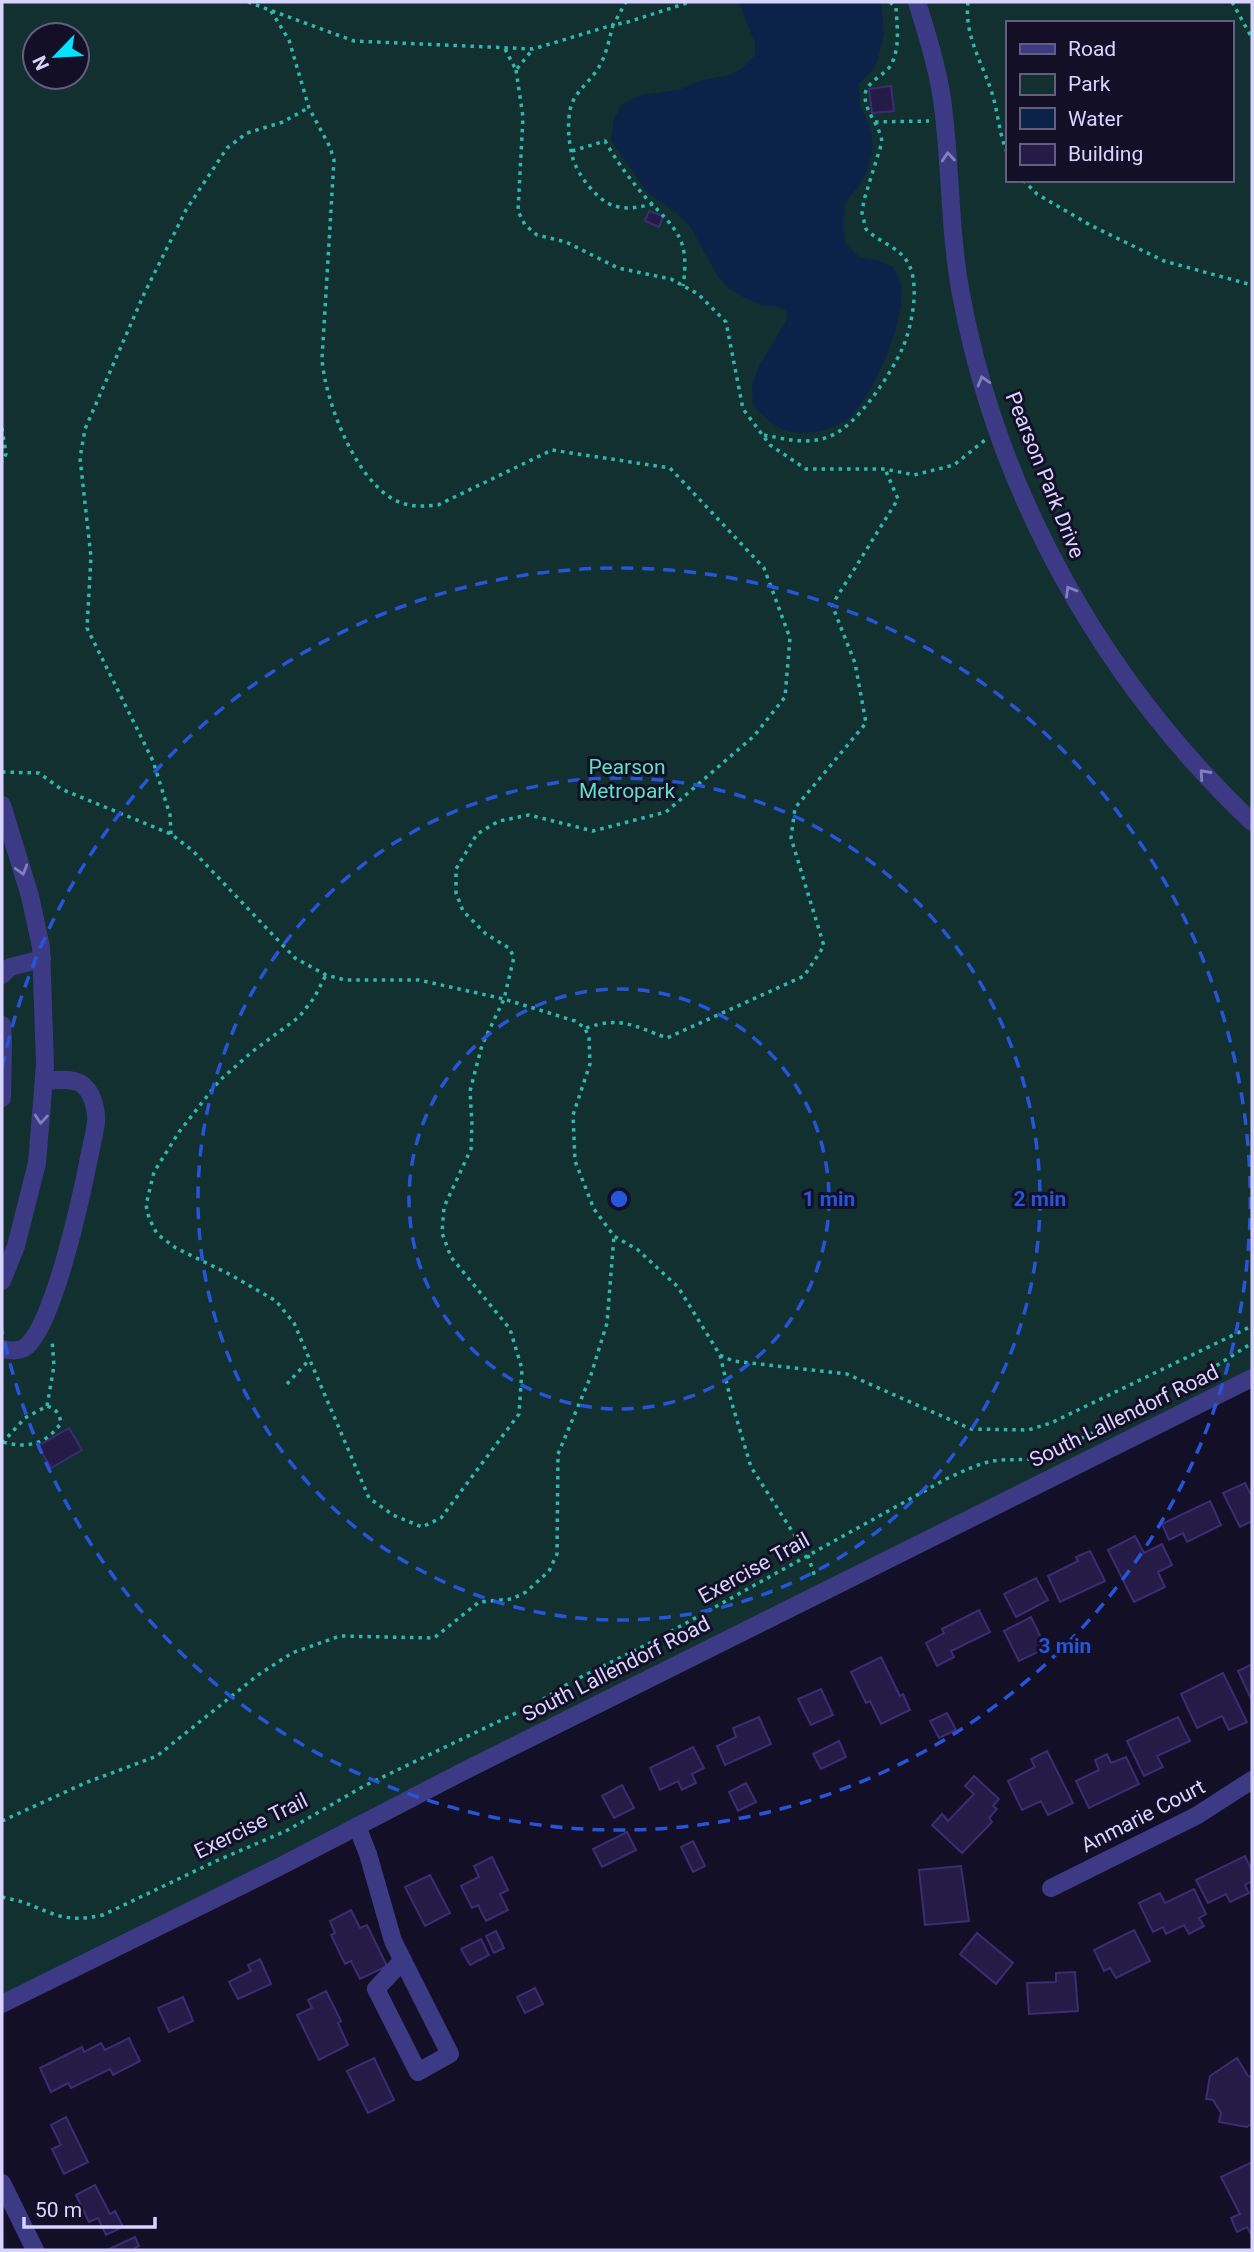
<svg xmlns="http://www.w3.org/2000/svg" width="1254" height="2252" viewBox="0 0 1254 2252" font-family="Roboto,sans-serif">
	<rect width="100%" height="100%" fill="#130f26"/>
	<!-- green -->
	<path fill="#12302f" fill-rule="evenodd" d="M2 2H1252V1378L2 2004ZM1007 23H1231V180H1007ZM35 35H77V77H35Z"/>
	<!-- water -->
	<path fill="#0c2248" d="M739 2H881L884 33 876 66 859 84 860 105 870 128 873 145 868 169 859 186 845 202 843 225 845 243 859 257 877 260 893 267C895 271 899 277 900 282 909 313 873 401 846 420 830 431 802 437 784 430 772 425 762 414 753 406L752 386 759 366 786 321 787 312 779 307 761 305 743 297 727 287 717 275 690 226 675 212 647 192 611 140 614 119 622 104 641 95 679 90 698 81 730 75 742 68 755 55V43Z"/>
	<!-- building -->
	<path fill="#241b47" stroke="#3b2d73" stroke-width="2" d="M891 86 894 111 872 113 869 89Z
		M649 211 663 216 659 227 645 221Z
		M69 1428 82 1450 51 1468 38 1446Z
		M1245 1483 1250 1493 1252 1492V1521L1240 1527 1223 1493Z
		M1210 1501 1221 1525 1187 1542 1183 1533 1169 1540 1162 1524Z
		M1135 1536 1144 1553 1162 1544 1172 1565 1158 1572 1165 1587 1134 1602 1108 1550Z
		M1090 1551 1105 1581 1060 1602 1048 1576 1078 1561 1076 1557Z
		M1036 1578 1048 1600 1016 1617 1004 1594Z
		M979 1610 990 1632 951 1651 954 1657 937 1666 926 1643 944 1633 942 1629Z
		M1031 1617 1046 1648 1019 1661 1004 1631Z
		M881 1657 900 1696 903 1694 910 1710 881 1724 870 1701 866 1703 851 1672Z
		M1252 1664V1701L1238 1671Z
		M1223 1673 1247 1722 1229 1730 1222 1716 1197 1728 1181 1694Z
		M821 1689 833 1715 811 1725 798 1699Z
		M947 1713 956 1730 939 1738 930 1721Z
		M759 1717 771 1744 725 1765 717 1746 736 1737 733 1728Z
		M1178 1717 1190 1741 1157 1756 1163 1767 1144 1776 1127 1741Z
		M839 1741 846 1757 821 1769 813 1754Z
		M693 1747 704 1768 692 1774 696 1783 682 1790 678 1781 660 1790 650 1768Z
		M1047 1751 1073 1803 1048 1815 1041 1801 1022 1810 1008 1781 1035 1767 1031 1759Z
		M1107 1754 1111 1763 1126 1757 1139 1784 1089 1808 1076 1781 1099 1770 1095 1760Z
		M974 1776 999 1799 993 1806 997 1809 989 1818 992 1822 962 1853 932 1825 942 1814 948 1821 974 1794 965 1786Z
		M746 1783 756 1802 738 1811 729 1792Z
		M622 1785 634 1808 614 1818 602 1796Z
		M627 1832 636 1850 602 1867 593 1849Z
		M693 1841 705 1866 693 1872 681 1847Z
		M1245 1856 1252 1871V1881L1245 1885 1249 1893 1230 1902 1226 1894 1208 1903 1196 1880Z
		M492 1857 508 1890 500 1894 508 1910 486 1921 478 1905 472 1908 461 1886 479 1877 474 1866Z
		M961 1866 969 1921 925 1925 919 1870Z
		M430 1875 450 1913 425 1926 405 1887Z
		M1194 1889 1206 1914 1199 1918 1204 1926 1189 1934 1184 1925 1166 1934 1163 1927 1153 1932 1139 1903 1160 1893 1165 1903Z
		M351 1910 360 1928 367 1925 387 1966 360 1979 351 1961 345 1964 331 1935 335 1933 330 1921Z
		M1134 1930 1150 1961 1116 1978 1110 1968 1104 1971 1094 1950Z
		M496 1931 504 1948 494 1953 486 1936Z
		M977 1933 1013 1963 996 1984 960 1954Z
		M481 1939 489 1955 470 1965 461 1949Z
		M260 1959 271 1984 238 1999 229 1982 251 1971 248 1965Z
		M1075 1972 1078 2011 1029 2014 1027 1983 1056 1982V1973Z
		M535 1988 543 2004 525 2013 517 1997Z
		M326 1991 341 2021 338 2023 348 2045 319 2060 297 2015 312 2008 308 2000Z
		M183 1997 193 2021 169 2032 158 2008Z
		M129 2038 140 2061 113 2075 110 2069 71 2088 68 2083 51 2092 40 2068 82 2047 84 2052 101 2043 105 2050Z
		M374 2058 394 2100 368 2113 347 2071Z
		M1237 2058 1248 2076 1252 2077V2117L1251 2124 1247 2127 1219 2122 1221 2113 1213 2100 1206 2099 1210 2076Z
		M66 2117 88 2162 64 2174 52 2149 61 2145 51 2125Z
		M1252 2162V2236L1247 2227 1237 2232 1231 2218 1240 2214 1221 2177Z
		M95 2185 110 2214 115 2211 123 2227 106 2235 98 2218 89 2222 76 2195Z
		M135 2237 139 2246 135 2248 136 2250H107Z"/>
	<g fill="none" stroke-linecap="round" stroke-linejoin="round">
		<!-- path -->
		<path stroke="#2fb8b0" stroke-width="3.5" stroke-dasharray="3.5 5" stroke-linecap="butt" d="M248 2 354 41 533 49 613 25 626 2
			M968 2C964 35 982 62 992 93 998 112 999 134 1007 152
			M1232 2 1252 38
			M271 11 289 40 309 108 330 147 334 160 322 359C325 402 359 492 405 504 416 507 427 506 438 505L552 450 670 468 764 568 790 638 785 697 754 736 666 812 593 831 529 815 499 821 477 834 456 869V893L463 911 486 934 509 948 514 957 504 999 482 1045 470 1091 472 1124 471 1149 444 1207 442 1233 451 1257 510 1329 522 1369 519 1414 441 1518 422 1527 393 1515 369 1498 294 1323 276 1301 231 1275 176 1248 157 1234 149 1218 146 1205 154 1172 179 1132 219 1081 253 1051 299 1017 314 998 326 975
			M505 49 516 70 533 49
			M516 70 523 117 518 211 525 225 537 235 566 242 618 268 671 279 698 294 726 322 743 409 770 445 806 469H885L914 475 954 465 985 440
			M875 122 929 121
			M572 151 605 141C617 162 631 181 647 199 677 230 690 239 683 286
			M1023 180 1037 194 1090 225 1164 261 1252 285
			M653 204C640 207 628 210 615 206 598 202 578 175 573 159 569 144 567 126 570 110 574 92 587 85 597 70 606 57 609 40 613 25L628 22 690 2
			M2 428 6 454 2 462
			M764 435C785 439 807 445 828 437 857 427 891 374 903 347 912 325 919 289 910 267 901 246 880 244 866 229L862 213 864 200 882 142C880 125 865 112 865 96 865 81 887 75 892 63 900 46 897 26 896 8L890 2
			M2 772 39 773 61 789 171 834 193 851 295 958 326 975 345 980H419L504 999 575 1021 585 1028 589 1038 590 1064 573 1115 575 1161 594 1209 614 1236 638 1250 678 1287 720 1355 730 1397 751 1467 808 1556 815 1577
			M171 834 170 815 153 761 87 628 91 557 80 458 85 429 144 294 186 210 227 148 247 133 283 122 308 108
			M586 1028C621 1016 634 1026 667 1038L804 976 824 946 791 838 795 808 866 723 855 663 832 605 898 499 885 469
			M720 1355 733 1361 847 1374 971 1429 1028 1430 1051 1423 1252 1326
			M287 1384 310 1359
			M47 1406 54 1366 52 1339
			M2 1443 3 1442 25 1418 47 1406C56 1409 59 1413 61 1423 47 1444 26 1449 3 1442
			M2 1821 85 1783 157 1756 258 1675 292 1653 340 1636 434 1638 479 1602 512 1599 526 1592 549 1571 557 1554 558 1454 590 1378 607 1323 614 1236
			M2 1897C9 1899 16 1900 23 1902 56 1915 66 1923 103 1915L216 1861 286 1831 364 1786 537 1703 571 1682 652 1642 946 1479C964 1471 980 1462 1000 1460 1016 1459 1032 1461 1046 1456L1175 1392 1252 1343"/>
		<!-- minor -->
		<path stroke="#3d3a85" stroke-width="18" d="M917 2C927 34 937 66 942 99 951 163 949 230 961 294 998 495 1104 682 1252 822
			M2 805 30 896 41 947 45 1065 37 1163 16 1246 2 1281
			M2 975 10 967 42 959
			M2 1025 3 1042 2 1098
			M2 1349C10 1351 20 1352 27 1346 55 1320 82 1194 90 1153 92 1143 95 1132 96 1122 97 1111 93 1095 85 1087 77 1077 56 1080 44 1081
			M357 1826 368 1854 393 1941 450 2054 418 2072 376 1989 403 1960
			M1051 1888 1196 1816 1252 1780
			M2 2004 279 1867 462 1772 1252 1378
			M2 2183 35 2250"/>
	</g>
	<!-- one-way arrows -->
	<defs><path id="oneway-chevron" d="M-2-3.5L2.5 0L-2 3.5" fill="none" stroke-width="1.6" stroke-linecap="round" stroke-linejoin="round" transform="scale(1.75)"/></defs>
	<g stroke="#837fbc">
		<use href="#oneway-chevron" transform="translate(948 157) rotate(-95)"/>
		<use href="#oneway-chevron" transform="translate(983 381) rotate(-106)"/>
		<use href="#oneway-chevron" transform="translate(1070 591) rotate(-121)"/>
		<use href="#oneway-chevron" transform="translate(1204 774) rotate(-132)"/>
		<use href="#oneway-chevron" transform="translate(22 870) rotate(73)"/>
		<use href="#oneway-chevron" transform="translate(41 1119) rotate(95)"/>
	</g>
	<!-- distance rings -->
	<g fill="none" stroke="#2655da" stroke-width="3.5" stroke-dasharray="12 9">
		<circle cx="619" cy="1199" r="210"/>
		<circle cx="619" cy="1199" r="421"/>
		<path d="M2 1068A631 631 0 1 1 2 1330"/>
	</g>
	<g text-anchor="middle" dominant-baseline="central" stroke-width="6" stroke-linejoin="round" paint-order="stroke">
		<!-- street labels -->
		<g font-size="21" fill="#d9d4ff" stroke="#130f26">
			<text transform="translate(1045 475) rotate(68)">Pearson Park Drive</text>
			<text transform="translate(1124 1416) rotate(-26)">South Lallendorf Road</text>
			<text transform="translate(754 1568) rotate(-29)">Exercise Trail</text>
			<text transform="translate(616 1669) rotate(-27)">South Lallendorf Road</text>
			<text transform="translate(1143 1816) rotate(-27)">Anmarie Court</text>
			<text transform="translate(251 1826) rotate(-26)">Exercise Trail</text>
		</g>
		<!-- park labels -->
		<g font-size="21" fill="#5fe0c0" stroke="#130f26">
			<text x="627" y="767">Pearson<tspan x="627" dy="24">Metropark</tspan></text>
		</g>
	</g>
	<circle cx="619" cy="1199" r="10" fill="#2655da" stroke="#130f26" stroke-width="3.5"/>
	<g font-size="21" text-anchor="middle" font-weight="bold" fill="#2655da" stroke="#130f26" stroke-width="6" stroke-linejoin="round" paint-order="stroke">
		<text x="829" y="1206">1 min</text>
		<text x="1040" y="1206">2 min</text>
		<text x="1065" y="1653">3 min</text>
	</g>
	<!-- border -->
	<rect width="1254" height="2252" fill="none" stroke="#d9d4ff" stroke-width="7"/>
	<!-- legend -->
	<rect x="1006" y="21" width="228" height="161" fill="#130f26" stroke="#625e7d" stroke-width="2"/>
	<rect x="1020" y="44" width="35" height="10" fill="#3d3a85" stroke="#625e7d" stroke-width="2"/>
	<text x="1068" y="56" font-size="21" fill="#d9d4ff">Road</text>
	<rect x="1020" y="74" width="35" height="21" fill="#12302f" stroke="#625e7d" stroke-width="2"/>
	<text x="1068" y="91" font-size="21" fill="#d9d4ff">Park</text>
	<rect x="1020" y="108" width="35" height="21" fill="#0c2248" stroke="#625e7d" stroke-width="2"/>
	<text x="1068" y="126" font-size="21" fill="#d9d4ff">Water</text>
	<rect x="1020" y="144" width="35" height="21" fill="#241b47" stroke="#625e7d" stroke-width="2"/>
	<text x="1068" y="161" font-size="21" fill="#d9d4ff">Building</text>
	<!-- north arrow -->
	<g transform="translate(56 56) rotate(245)"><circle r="33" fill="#130f26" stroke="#625e7d" stroke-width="2"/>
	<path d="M0-5L12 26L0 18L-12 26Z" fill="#00e5ff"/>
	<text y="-10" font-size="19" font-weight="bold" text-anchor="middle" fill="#d9d4ff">N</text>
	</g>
	<!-- scale -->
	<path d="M24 2217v10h131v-10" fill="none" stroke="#d9d4ff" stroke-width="3.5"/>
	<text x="35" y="2217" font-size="21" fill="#d9d4ff" stroke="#130f26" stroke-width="5" paint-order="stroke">50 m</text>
</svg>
